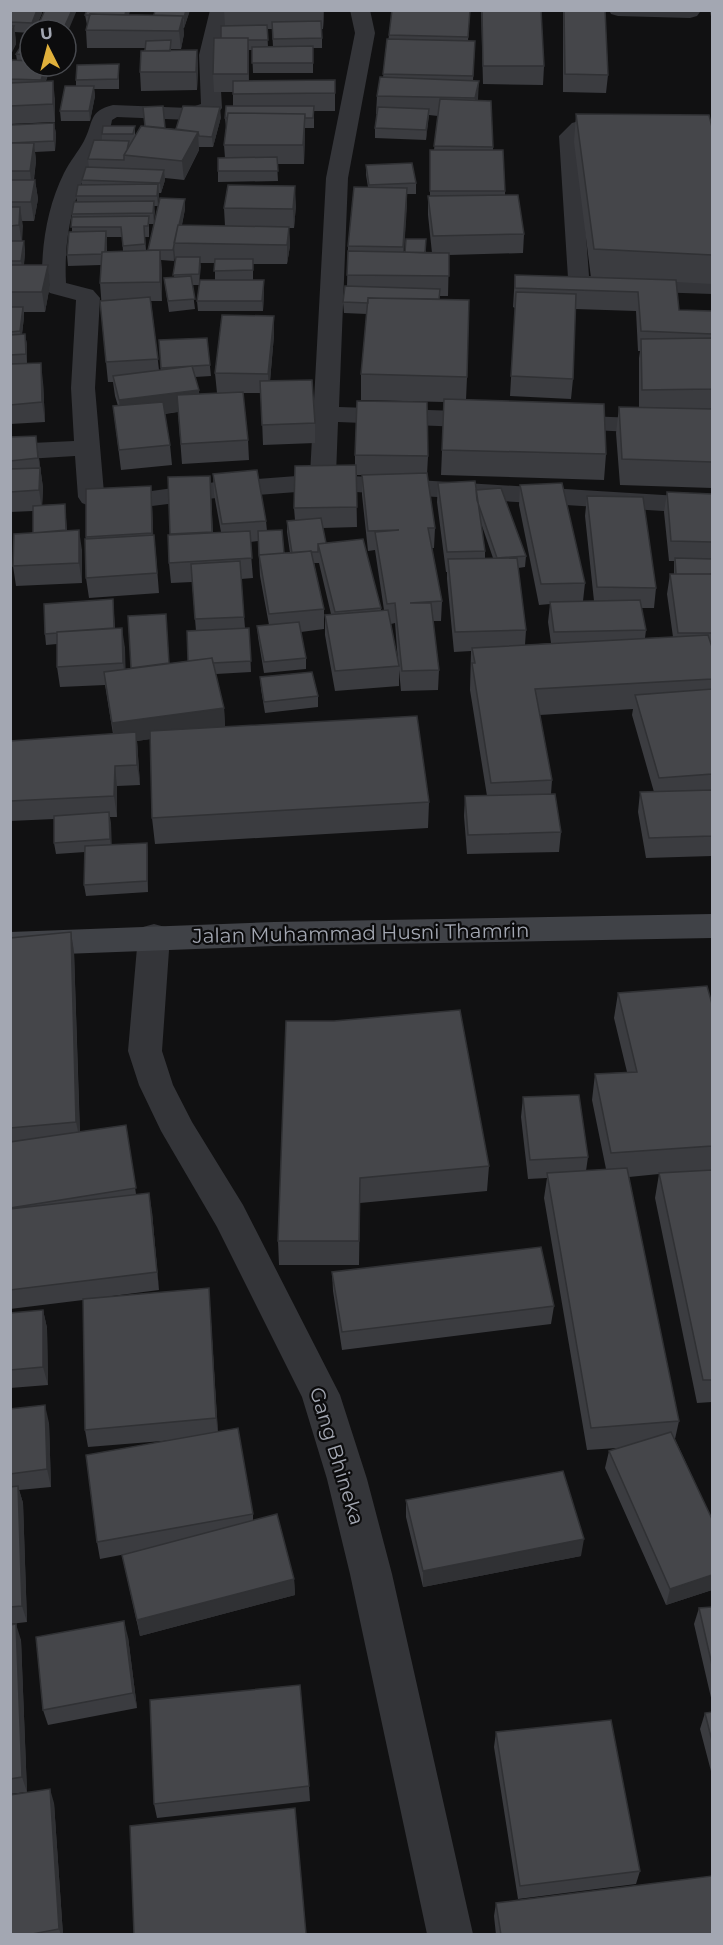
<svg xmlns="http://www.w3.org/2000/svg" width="723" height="1945" viewBox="0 0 723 1945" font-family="Montserrat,sans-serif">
	<rect width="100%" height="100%" fill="#111112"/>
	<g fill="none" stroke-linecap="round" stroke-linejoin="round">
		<!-- lane -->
		<path fill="#343539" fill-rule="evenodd" d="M579 121 621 123 624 127 621 131 584 133 579 137 589 276 712 282V294L594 290C583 288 575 287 568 278L559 136 572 123Z"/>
		<!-- street -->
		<path fill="#343539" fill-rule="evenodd" d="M210 10H230L219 55 222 108 219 112 190 120 117 117 112 120C109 141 94 156 86 174 70 207 64 246 66 283L93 290 100 298 95 388 104 493 109 496 123 495 216 482 310 475 326 178 355 33 350 10H370L375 33 348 178 339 407 488 412 497 415 501 420 497 425 488 428 338 422 336 475 712 498V514L323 490 216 498 104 512 82 503 78 497 75 456 10 460V444L74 441 71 388 76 300 50 293 42 285C41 247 47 207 64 173 70 161 78 152 84 141 94 122 88 111 113 105L189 108 201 104 199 55Z
			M609 10H699L700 12 697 16 690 18 618 16 611 14Z
			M561 415 712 421V436L552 428 548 423 552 418Z
			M154 924 165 927 170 936 162 1051 173 1085 192 1122 243 1205 340 1395 367 1479 392 1574 473 1934H427L350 1574 327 1479 302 1397 217 1227 161 1131 139 1085 128 1051 138 936 143 927Z"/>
		<!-- secondary -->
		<path fill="#404247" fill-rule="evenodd" d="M712 914V938L274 946 10 956V932L274 922Z"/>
	</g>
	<!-- wall -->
	<path fill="#3b3c40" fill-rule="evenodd" d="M10 10H41L42 13 35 30H30V33L15 32 16 44 10 56Z
		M87 10H130L129 15H154L190 10 184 28H183L184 34 181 49H171V51L197 50 198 68 197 90 141 91 140 72 145 48H87L86 30 87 25 85 15Z
		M224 10H324L323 29H322V48H313V73H253L252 50H249V81L335 80V111H314V128H305L304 164H277L278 181 218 182V171L225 158 224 145 226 128 225 118 233 106V92H214L213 74 221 38 225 26ZM267 29H272L273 47H268Z
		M470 10 468 41H475L473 81 478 101 493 147V150L505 191V195L524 234 523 253 449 255 448 296H440L439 299 467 377 466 400 606 454 604 480 441 475 444 402 361 400V374L367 314 344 313 343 302 347 286 348 246 368 187 366 175V165L416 183V194H407L404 252 432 253 428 215V196H430V150H434L438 116 429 115 426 140 375 138V128L377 114H376L377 96 383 77 389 35Z
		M481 10H541L544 66 543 85 483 84Z
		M563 10H605L608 75 606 93 563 92Z
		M710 10H712V23Z
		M30 37V66H54V67H49V72L46 81 55 99V122L10 124V65L17 61 16 54Z
		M119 64V89H94L95 96 90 121H61L60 111 76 86V80Z
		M576 114 712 127V284L676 282 679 310 712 311V409H695H712V488L620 485 616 433 619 407H639V358L640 351H638L636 311 575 309 573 379 571 399 510 396 515 308 513 307 515 275 591 278 574 142Z
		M221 117 213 147H199V150L184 180 165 178V180L161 193H159L158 205 185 209 182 225 225 226 224 208 296 205 294 228H289L290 246 287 264H253V280L264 291 263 311H198L197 301 199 285H192L195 309 169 312 164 278H174L175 256 174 261 161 260 162 301H151L159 370H161L159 340 207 338 211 376 195 377 199 394 225 393H217L215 373 274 316V335L270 381 315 423V443L263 445 261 393H243L248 440 249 460 182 464 178 412 165 414 170 445 172 465 121 470 113 406H118L115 396 113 382H108L106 362 100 283 101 265 68 266 67 255 72 232V214L77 202 76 196 82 185V180L89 168 88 159 102 140V134L135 126V136L165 128 176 129ZM154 206H158L148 250H146L145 237H149V224H154ZM107 237H122L123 251H107ZM200 263H215V280L199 283Z
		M54 123 56 134 55 151 35 152 36 161 34 180H35L38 199 34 221H22V241H24L25 252 24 265H48L50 285 45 312H24V317L22 334H25L27 345V363L43 382 45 422 10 424V125Z
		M36 436 43 488 42 505 65 504 67 531 82 550V583L16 586 13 566 33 533V511L10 512V437Z
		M355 455 428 456 427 475 435 528 434 548H432L442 601 441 621H433L439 670 438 690 401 691 399 670V686L335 691 325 635V615L331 614 319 563H314L324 609V629L301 632 306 658V669L264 673 258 637 257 626 269 625 260 576 258 541 250 542 253 578 241 579 245 628H249L251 672 216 674 224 708 225 727 429 802 428 828 155 844 152 818 150 739 137 741 140 785 117 786V817H110L111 845 147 843 148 854V892L86 896 84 885 85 852 56 854 54 843V819L10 821V741L113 734 105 685 60 687 57 667V644L46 645 45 634 113 599 115 628 125 648V669L188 661 196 631 192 582 171 583 169 563 170 534 210 476 213 533 221 532 214 494 213 474 266 521 267 531 284 553H290L287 532V521L295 520 294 508 355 465ZM356 475H365H362V495L368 551 375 550 384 610H381V608L326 543 323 528 357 527ZM395 623 398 662 391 624Z
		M438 483 476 490 526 556 525 567 518 568 526 630 525 645 551 643 548 622 550 604 539 605 519 505 520 485 585 583 583 601H594L585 516 587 496 656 588 654 608H641L646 630 645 638 673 637 667 594 670 574H674V561H669L664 512 667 492 712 494V856L646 858 638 812 640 792H654L632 715 633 709 540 715 552 780 551 794 561 832 559 852 467 854 464 816 465 796H487L470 690 471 651 454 652 447 579V572H446L437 502ZM481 523 493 558H485V551Z
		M152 505 153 535H154L156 555 159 593 89 598 86 578V537Z
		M260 677 318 696V707L265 713 261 689Z
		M71 932 74 952 80 1132 126 1125 136 1194 152 1212 159 1290 112 1296 210 1306 218 1432 253 1514V1521L294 1579 295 1595 140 1636 122 1555 126 1554 100 1559 97 1542 175 1440 88 1447 85 1430 83 1300 10 1309V1142H12L10 1136V1128Z
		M618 993 712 1004V1402L697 1403 655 1198 659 1174 629 1177 679 1421 675 1439 712 1519V1590L666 1605 605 1468 609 1451 617 1448 587 1450 544 1198 547 1178 528 1179 521 1117 523 1097 588 1157 586 1171 606 1169 592 1100 595 1074 627 1072 614 1018Z
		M286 1021 489 1166 487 1191 360 1203 359 1265H279L278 1241Z
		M332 1272 554 1306 551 1324 342 1350 333 1291Z
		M43 1310 47 1328 48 1385 10 1388V1313Z
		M10 1409 49 1423 51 1487 19 1490 23 1503 27 1622 10 1624Z
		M406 1500 581 1556 423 1587 406 1517Z
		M712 1607V1702L694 1624 699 1608Z
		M10 1625 21 1640 27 1792 10 1794Z
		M128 1637 137 1708 48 1725 43 1710Z
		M712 1712V1775L700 1729 705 1713Z
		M496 1732 640 1871 636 1884 518 1899 494 1747Z
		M309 1786 310 1801 157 1818 154 1804Z
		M54 1803 63 1935H10Z
		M496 1903 712 1935H496L494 1916Z"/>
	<!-- shaded-wall -->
	<path fill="#303134" d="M37 10H41L42 13 35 30H33L32 23Z
		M72 10H77L66 36V30H63Z
		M126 10H130L125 26 124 16Z
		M186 10H190L184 28V18Z
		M323 10H324V14L323 29Z
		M183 16 184 34 181 49 179 31Z
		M14 26 16 44 10 56V33Z
		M248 38 249 56 248 92Z
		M197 50 198 68 197 90 196 72Z
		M46 66H49V72L42 90 41 80Z
		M53 81 55 99V122L53 104Z
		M479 81 478 99 474 116 475 98Z
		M94 86 95 96 90 121 89 111Z
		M220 107 221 117 213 147 212 137Z
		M429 109 428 119 426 140V130Z
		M305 114V132L304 164 303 145Z
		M54 123 56 134 55 151 54 141Z
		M198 132 199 150 184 180 182 161Z
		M34 143 36 161 32 190 30 171Z
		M164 170 165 180 161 193 160 183Z
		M35 180 38 199 34 221 31 202Z
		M158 184 159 195 158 206 157 196Z
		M295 186 296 205 294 228 293 209Z
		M407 188V207L403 266V247Z
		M185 199V209L178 243H175Z
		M154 201 155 212 154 224 153 213Z
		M20 207 23 226 22 244 19 225Z
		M289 227 290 246 287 264V245Z
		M106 231 107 241 106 264 105 254Z
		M24 241 25 252 23 272 21 261Z
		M174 246 175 256 174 261 173 250Z
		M160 250 162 269V301L160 282Z
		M200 257 201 267 199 285V274Z
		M48 265 50 285 45 312 42 292Z
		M264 280V291L263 311 262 301Z
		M23 307 24 317 21 342 20 331Z
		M274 316V335L269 393 268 374Z
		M25 334 27 345V364L26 354Z
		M41 363 43 382 45 422 42 402Z
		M199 390 200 409 121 419 119 400Z
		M36 436 43 488 42 510 39 490 40 472Z
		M151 486 152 505 154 553 152 533Z
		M79 530 82 550V583L79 563Z
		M122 628 125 648 126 683 123 663Z
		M224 708 225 728 137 741 140 785 137 765 115 744 112 723Z
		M115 766 117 786V817L114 796Z
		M109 812 111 823 112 850 110 839Z
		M147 843 148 854V892L147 881Z
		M71 932 74 952 80 1141 76 1122Z
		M149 1193 152 1212 159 1290 157 1272Z
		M209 1288 210 1306 218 1436 216 1418Z
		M43 1310 47 1328 48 1385 43 1367Z
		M45 1405 49 1423 51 1487 47 1469Z
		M18 1486 23 1503 27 1622 22 1606Z
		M584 1539 581 1556 423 1587V1571Z
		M712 1575V1590L666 1605 670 1589Z
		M294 1579 295 1595 140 1636 137 1620Z
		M124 1621 128 1637 137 1708 133 1693Z
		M16 1624 21 1640 27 1792 22 1777Z
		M50 1789 54 1803 63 1935H61L59 1929Z"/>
	<!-- building -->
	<path fill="#45464a" stroke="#303134" stroke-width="1.5" d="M10 10H37L32 23 10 22Z
		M45 10H72L63 30H36Z
		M87 10H126L125 15 90 14V15H85Z
		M155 10H186L184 18H183V16L154 15Z
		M261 10H323L322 11Z
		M392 10H470L468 37 389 35Z
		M482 10H541L544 66H483Z
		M564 10H605L608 75 565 74Z
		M90 14 183 16 179 31 86 30Z
		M321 21 322 38 273 39 272 22Z
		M267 25 268 40H248V38H221V26Z
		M10 26H14L10 33Z
		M27 37H30V55L16 54Z
		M214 38H248V74H213Z
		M387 39 475 41 473 76 383 74Z
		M171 40 170 51H145L146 41Z
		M313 46V63H252V47Z
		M197 50 196 72H140L141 51Z
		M12 60 30 61V66H46L41 80 10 79V65Z
		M119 64 118 79 76 80 77 65Z
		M380 77 479 81 475 98 377 96Z
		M335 80V93L233 94V81Z
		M53 81V104L10 106V83Z
		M65 86H94L89 111H60Z
		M440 99 491 101 493 147 434 146Z
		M163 106 165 128 145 126 143 107Z
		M183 106 220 107 212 137 199 136 198 132 176 129Z
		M226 106H314L313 118H305V114L228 113 227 118H225Z
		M378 107 429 109 426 130 375 128Z
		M228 113 305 114 303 145H224Z
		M576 114 709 115 712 127V255L594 249Z
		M54 123V141L10 143V125Z
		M103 126H135L133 134H102Z
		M141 126 198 132 182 161 124 155Z
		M94 140 129 141 127 150 124 155V160L88 159Z
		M10 143H34L30 171H10Z
		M430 150H503L505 191H430Z
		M277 157 278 171H218V158Z
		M412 163 416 183 369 185 366 165Z
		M86 167 164 170 160 183 82 180Z
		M10 180H35L31 202H10Z
		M158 184 157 196H76L78 185Z
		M228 185 295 186 293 209 224 208Z
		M354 187 407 188 403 247 348 246Z
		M518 195 524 234 433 236 428 196Z
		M160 198 185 199 179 225H178L173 250H148Z
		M154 201 153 213 72 214 74 202Z
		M10 207H20L19 225 10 226Z
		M149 216 148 226H144L145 244 123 246 121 227H71L72 217Z
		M178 225 289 227 287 245 174 243Z
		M106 231 105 252H102V254L67 255 69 232Z
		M406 239H426L425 253 405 252Z
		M10 241H24L21 261H10Z
		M160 250V282L100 283 102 252Z
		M348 251 449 253V276L347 275Z
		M176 257H200L199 274 173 275Z
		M215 259H253V270L214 271Z
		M10 265H48L42 292H10Z
		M515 275 676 280 679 310 712 311V334L641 331 638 292 515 288Z
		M191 276 195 299 168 301 164 278Z
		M200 280H264L262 301H197Z
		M345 286 440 289 439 299 368 298V303L343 302Z
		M516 292 576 294 573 379 511 376Z
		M150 297 158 359 106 362 100 301Z
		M368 298 469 300 467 377 361 374Z
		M10 307H23L20 331 10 332Z
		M222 315 274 316 268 374 215 373Z
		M25 334 26 354 10 355V335Z
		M207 338 210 365 161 368 159 340Z
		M712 338V389L642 390 641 339Z
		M41 363 42 402 10 405V364Z
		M192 366 199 390 119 400 113 376Z
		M312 380 315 423 262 425 260 381Z
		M243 392 248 440 181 444 177 395Z
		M444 399 604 404 606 454 442 450Z
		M357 401 427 402 428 456 355 455Z
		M163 402 170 445 119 450 113 406Z
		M619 407 712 409V462L622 459Z
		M36 436 38 458 10 461V437Z
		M356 465 357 507 294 508 295 466Z
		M40 468 39 490 10 492V469Z
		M257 470 266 521 222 524 213 474Z
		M427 473 435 528H428L442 601 410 603H431L439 670 402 671 395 603 387 604 375 532 399 530 368 531 362 475Z
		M210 476 212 532 170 534 168 477Z
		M475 481 485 551 447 552 438 483Z
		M562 483 585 583 541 584 520 485Z
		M151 486 152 533 86 537V489Z
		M501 488 526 556 497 558 477 500 476 490Z
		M667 492 712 494V542L671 541Z
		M587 496 643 497 656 588 597 587Z
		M65 504 66 530 33 533V506Z
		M321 518 326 543 318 544V552H312L311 551 292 553 287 521Z
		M79 530V563L13 566 14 534Z
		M282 530 284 553 259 555 258 531Z
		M250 531 252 558 169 563 168 535Z
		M154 535 157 573 86 578 85 539Z
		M363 539 381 608 335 612 318 544Z
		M311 551 324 609 269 614 259 555Z
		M517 558 526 630 455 632 448 559Z
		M675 558 712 559V574H676Z
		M240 561 244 617 195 619 191 564Z
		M670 574H712V633H678Z
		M113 599 114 628 57 632V633L45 634 44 604Z
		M640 600 646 630 554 632 550 602Z
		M388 610 399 666 335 671 325 615Z
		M166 614 169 663 131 668 128 616Z
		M299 622 306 658 264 662 257 626Z
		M122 628 123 663 57 667V632Z
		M249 628 251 661 213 663 212 658 188 661 187 631Z
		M708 635 712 647V679L535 689 552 780 491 783 472 663H475L472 648Z
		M212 658 224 708 112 723 104 672Z
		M312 672 318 696 264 702 260 677Z
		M712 689V774L659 778 635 695Z
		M417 716 429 802 152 818 150 731Z
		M136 732 137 765 115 766 114 796 10 801V741Z
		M712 790V836L649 838 640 792Z
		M555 794 561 832 468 835 465 796Z
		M109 812 110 839 54 843V816Z
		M147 843V881L84 885 85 846Z
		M71 932 76 1122 10 1128V938Z
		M707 986 712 1004V1146L611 1153 595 1074 637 1072 618 993Z
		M460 1010 489 1166 360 1178 359 1241H278L286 1021H334Z
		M579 1095 588 1157 530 1160 523 1097Z
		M126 1125 136 1188 10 1208V1142Z
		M627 1168 679 1421 591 1428 547 1173Z
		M712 1170V1380H703L659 1173Z
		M149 1193 157 1272 10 1290V1209Z
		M541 1247 554 1306 342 1332 332 1272Z
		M209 1288 216 1418 85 1430 83 1299Z
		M43 1310V1367L10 1370V1313Z
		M45 1405 47 1469 10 1474V1409Z
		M238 1428 253 1514 97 1542 86 1455Z
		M671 1432 712 1519V1575L670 1589 609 1451Z
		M563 1471 584 1539 423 1571 406 1500Z
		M18 1486 22 1606 10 1607V1487Z
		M277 1514 294 1579 137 1620 122 1555Z
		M712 1607V1665L699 1608Z
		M124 1621 133 1693 43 1710 36 1637Z
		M16 1624 22 1777 10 1779V1625Z
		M300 1685 309 1786 154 1804 150 1700Z
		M712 1712V1741L705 1713Z
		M611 1720 640 1871 520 1886 496 1732Z
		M50 1789 59 1929 27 1935H10V1795Z
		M295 1808 306 1934 134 1935 130 1826Z
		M712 1876V1935H501L496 1903Z"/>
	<g text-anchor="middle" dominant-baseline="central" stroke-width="4.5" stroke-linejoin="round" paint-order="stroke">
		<!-- street labels -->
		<g font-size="20" fill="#a3a7b2" stroke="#0c0c0d">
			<text transform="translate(361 933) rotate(-1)">Jalan Muhammad Husni Thamrin</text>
			<text transform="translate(337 1456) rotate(73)">Gang Bhineka</text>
		</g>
	</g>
	<!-- border -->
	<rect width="723" height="1945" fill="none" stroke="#a3a7b2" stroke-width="24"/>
	<!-- north arrow -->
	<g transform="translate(48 48) rotate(354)"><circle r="28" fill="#0c0c0d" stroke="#484a4f" stroke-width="1.5"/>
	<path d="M0-4.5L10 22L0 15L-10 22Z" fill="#e0b03b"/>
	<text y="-9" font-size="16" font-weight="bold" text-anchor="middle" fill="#a3a7b2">U</text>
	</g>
</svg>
